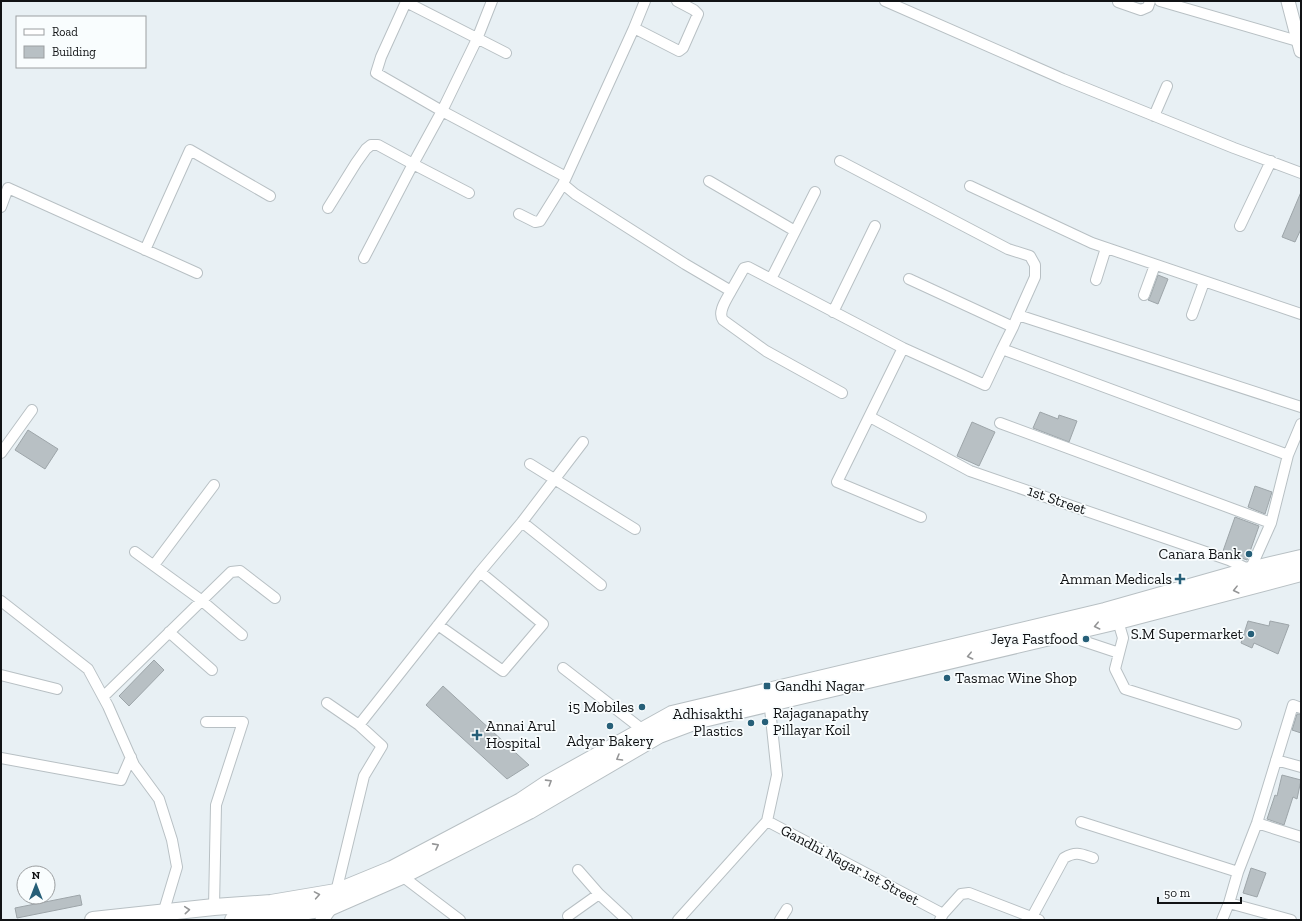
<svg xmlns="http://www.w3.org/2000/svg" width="1302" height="921" viewBox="0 0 1302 921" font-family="'Zilla Slab',serif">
	<rect width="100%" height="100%" fill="#e8f0f4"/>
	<!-- building -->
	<path fill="#b8c0c4" stroke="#9da5a9" d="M1301 192V229L1295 242 1282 237Z
		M1158 275 1168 279 1158 304 1148 300 1150 297Z
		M1040 412 1058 419 1059 415 1077 421 1069 442 1033 428Z
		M972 422 995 432 979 466 957 456Z
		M28 430 58 449 45 469 15 450Z
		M1255 486 1272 492 1265 514 1248 507Z
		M1235 517 1259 526 1247 560 1223 551Z
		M1248 621 1269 626 1270 621 1289 625 1278 654 1254 643 1252 648 1241 643Z
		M154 660 164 670 129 706 119 696Z
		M443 686 529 765 507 779 426 705Z
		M1297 714H1301V733L1292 730Z
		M1282 775 1301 780 1297 799 1293 797 1284 825 1267 819 1275 795 1277 796Z
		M1251 868 1266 873 1257 897 1243 893Z
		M80 895 82 905 17 918 15 908Z"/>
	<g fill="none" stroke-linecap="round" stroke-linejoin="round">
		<!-- minor casing -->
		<g stroke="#b8c0c4" stroke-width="12">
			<path id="minor" d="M405 1 406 2 381 57 376 73 442 111 413 164 469 193
				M492 1 477 39 442 111 566 177
				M885 1 1063 79 1234 148 1301 173
				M1160 1 1301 42
				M406 2 506 53
				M1118 2 1141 10 1148 7 1150 1
				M634 28 645 1
				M1154 116 1167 86
				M840 161 1008 249 1030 256 1035 265V277L1018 315
				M709 181 795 231
				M563 184 575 194 685 264 731 291 744 268 748 267 771 279 903 348 985 385 1002 349
				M970 186 1092 243 1301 314
				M1 207 8 188 197 273
				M328 208 356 163 366 149 371 145H378L413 164 364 258
				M519 214 535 222 540 221 563 184 634 28 679 51 683 48 698 14 694 10 677 1
				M1240 226 1271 161
				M145 250 190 150 270 196
				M771 279 815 192
				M909 279 1013 327 1002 349 1288 455
				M1096 280 1106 248
				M731 291C727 299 717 312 723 320L766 351 842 393
				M1144 295 1155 265
				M833 312 875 226
				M1192 315 1204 282
				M1013 327 1018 315 1301 407
				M903 348 837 482 921 517
				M870 417 970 471 1229 560 1250 570
				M1000 423 1271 523
				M1 453 32 410
				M530 464 635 529
				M522 522 601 585
				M135 552 201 600 242 635
				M154 565 214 485
				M1251 572 1250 570 1271 523 1288 455 1301 424
				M1 601 88 669 108 706 134 765 159 799 172 840 177 867 162 917
				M1118 621 1123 638 1115 669 1125 689 1236 724
				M438 625 503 671 543 624 480 572
				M169 632 212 670
				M1065 635 1119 653
				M563 668 643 730
				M1 675 57 689
				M103 697 231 572 240 571 275 598
				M327 703 359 725 382 746 364 776 336 892
				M206 722H243L216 805 214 907
				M359 725 480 572 522 522 583 442
				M1 758 121 780 131 757
				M1276 760 1301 767
				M767 821 943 914
				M1081 822 1238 872
				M1257 823 1301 837
				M578 870 599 894
				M402 876 460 920
				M1229 903 1291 920
				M568 916 599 894 627 920
				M1032 917 1064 858C1076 851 1081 854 1093 858
				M678 920 767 821 777 775 769 699
				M780 920 787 909
				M940 920 943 914 961 894 969 893 1039 920
				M1222 920 1229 903 1238 872 1257 823 1293 705 1301 708"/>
		</g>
		<!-- tertiary casing -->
		<g stroke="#b8c0c4" stroke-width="15">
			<path id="tertiary" d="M1288 1 1301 51
				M322 920 331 907 333 901"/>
		</g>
		<!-- primary casing -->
		<g stroke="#b8c0c4" stroke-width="18">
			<path id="primary" d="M93 920 214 907 271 903 336 892 392 869 521 801 548 783 672 714 1105 611 1250 570 1301 558
				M233 920 273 917 331 907 402 876 529 811 659 735 699 720 1118 621 1301 573"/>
		</g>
		<!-- minor -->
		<use href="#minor" stroke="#fff" stroke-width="10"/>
		<!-- tertiary -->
		<use href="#tertiary" stroke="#fff" stroke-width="13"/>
		<!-- primary -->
		<use href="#primary" stroke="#fff" stroke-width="16"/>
	</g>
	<!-- one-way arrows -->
	<defs><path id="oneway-chevron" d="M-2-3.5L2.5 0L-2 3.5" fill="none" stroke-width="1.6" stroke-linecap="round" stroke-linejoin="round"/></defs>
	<g stroke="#949596">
		<use href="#oneway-chevron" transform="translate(1236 590) rotate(166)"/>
		<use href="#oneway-chevron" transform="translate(1097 626) rotate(167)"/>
		<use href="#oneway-chevron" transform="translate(970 656) rotate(167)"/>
		<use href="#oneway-chevron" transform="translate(619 758) rotate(150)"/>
		<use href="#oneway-chevron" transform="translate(549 782) rotate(-32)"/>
		<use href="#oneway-chevron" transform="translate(436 846) rotate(-28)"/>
		<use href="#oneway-chevron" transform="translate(317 895) rotate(-10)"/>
		<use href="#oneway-chevron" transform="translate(187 910) rotate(-5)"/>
	</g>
	<!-- markers -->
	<g fill="#265f78" stroke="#f9fdfe" stroke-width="1.5">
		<circle cx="1249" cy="554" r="4"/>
		<path d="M1178 573h4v4h4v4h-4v4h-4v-4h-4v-4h4z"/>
		<circle cx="1251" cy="634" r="4"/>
		<circle cx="1086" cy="639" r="4"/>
		<circle cx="947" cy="678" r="4"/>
		<rect x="763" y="682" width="8" height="8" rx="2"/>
		<circle cx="642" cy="707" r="4"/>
		<circle cx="765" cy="722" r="4"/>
		<circle cx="751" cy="723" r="4"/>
		<circle cx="610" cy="726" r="4"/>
		<path d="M475 729h4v4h4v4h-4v4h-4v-4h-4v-4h4z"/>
	</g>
	<g text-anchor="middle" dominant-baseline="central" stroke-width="3.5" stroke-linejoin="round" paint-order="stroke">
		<!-- street labels -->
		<g font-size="15" fill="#111315" stroke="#f9fdfe">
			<text transform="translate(1057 500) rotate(19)">1st Street</text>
			<text transform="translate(850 865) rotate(28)">Gandhi Nagar 1st Street</text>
		</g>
		<!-- poi labels -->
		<g font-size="15" fill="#111315" stroke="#f9fdfe" text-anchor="end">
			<text x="1241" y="554">Canara Bank</text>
			<text x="1172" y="579">Amman Medicals</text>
			<text x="1243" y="634">S.M Supermarket</text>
			<text x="1078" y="639">Jeya Fastfood</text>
			<text x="955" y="678" text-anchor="start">Tasmac Wine Shop</text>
			<text x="775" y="686" text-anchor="start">Gandhi Nagar</text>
			<text x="634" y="707">i5 Mobiles</text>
			<text x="773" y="713" text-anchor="start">Rajaganapathy<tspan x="773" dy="17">Pillayar Koil</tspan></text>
			<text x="743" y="714">Adhisakthi<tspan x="743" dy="17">Plastics</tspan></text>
			<text x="486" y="726" text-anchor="start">Annai Arul<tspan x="486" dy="17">Hospital</tspan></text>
			<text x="610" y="741" text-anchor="middle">Adyar Bakery</text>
		</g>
	</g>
	<!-- border -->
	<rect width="1302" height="921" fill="none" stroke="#111315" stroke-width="4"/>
	<!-- legend -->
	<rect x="16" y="16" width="130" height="52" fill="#f9fdfe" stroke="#9c9fa1"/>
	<rect x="24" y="29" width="20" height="6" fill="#ffffff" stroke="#9c9fa1"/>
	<text x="52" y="36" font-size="12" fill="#111315">Road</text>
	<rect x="24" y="46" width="20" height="12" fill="#b8c0c4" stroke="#9c9fa1"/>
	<text x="52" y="56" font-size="12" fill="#111315">Building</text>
	<!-- north arrow -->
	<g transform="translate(36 885)"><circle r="19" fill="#f9fdfe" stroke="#9c9fa1"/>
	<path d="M0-3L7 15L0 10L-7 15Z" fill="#265f78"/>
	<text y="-6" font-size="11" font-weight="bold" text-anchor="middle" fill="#111315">N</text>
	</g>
	<!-- scale -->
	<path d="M1158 897v6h83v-6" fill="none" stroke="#111315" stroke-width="2"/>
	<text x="1164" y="897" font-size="12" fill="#111315" stroke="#f9fdfe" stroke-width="3" paint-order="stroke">50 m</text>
</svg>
